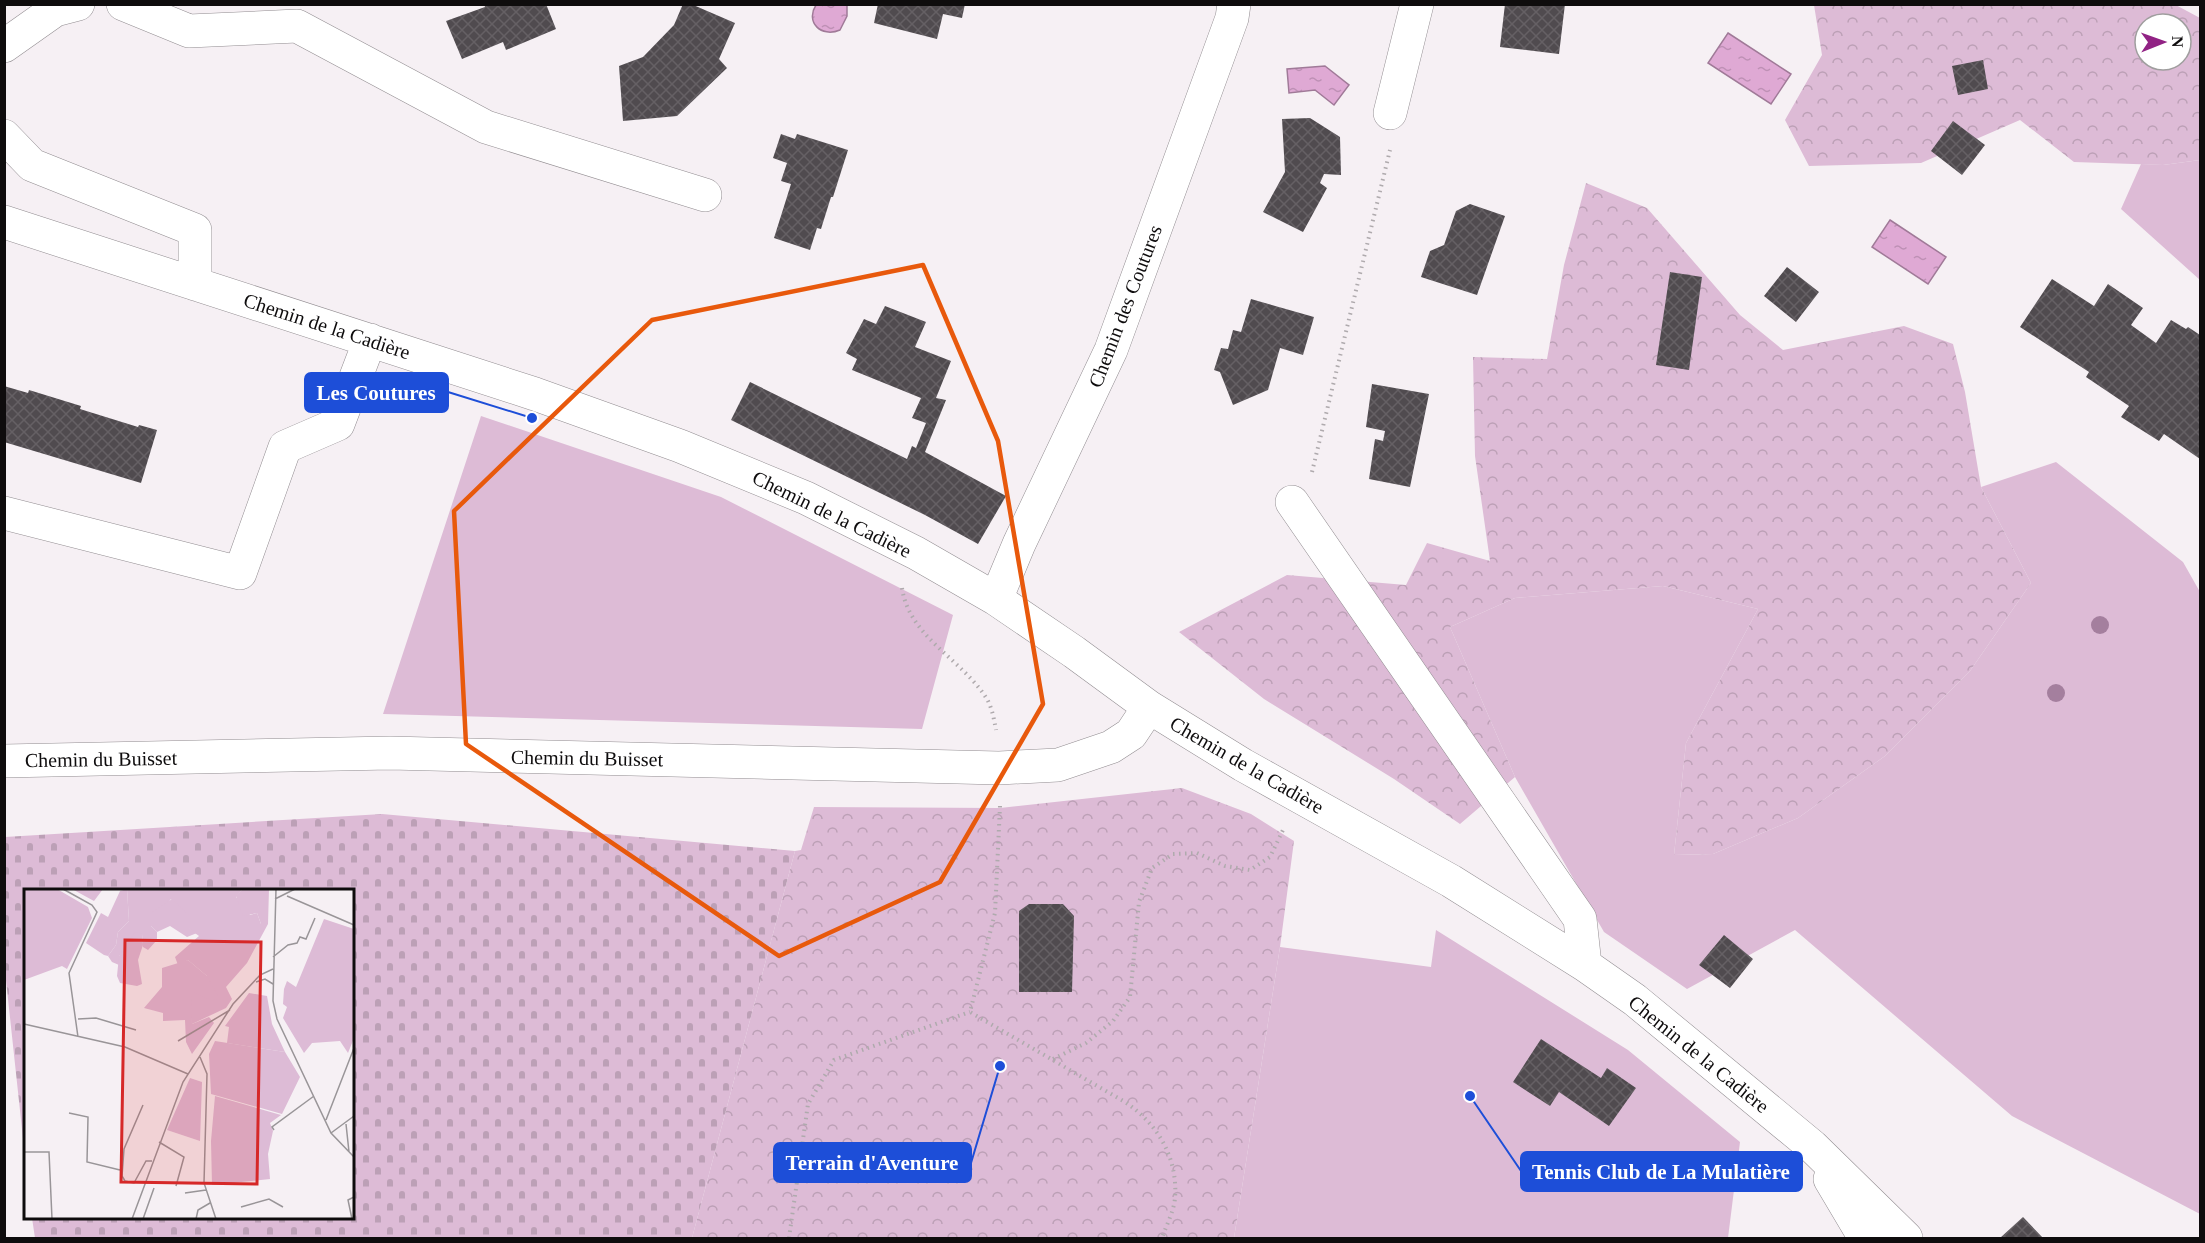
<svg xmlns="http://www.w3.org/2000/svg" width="2205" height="1243" viewBox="0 0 2205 1243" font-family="Georgia,serif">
	<defs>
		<pattern id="forest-crowns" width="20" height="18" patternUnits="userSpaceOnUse" patternTransform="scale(1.5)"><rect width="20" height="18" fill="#ddbbd6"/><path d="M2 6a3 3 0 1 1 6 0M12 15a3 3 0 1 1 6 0" fill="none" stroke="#bca0b6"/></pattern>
		<pattern id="cemetery-stones" width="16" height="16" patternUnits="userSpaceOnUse" patternTransform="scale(1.5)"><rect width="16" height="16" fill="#ddbbd6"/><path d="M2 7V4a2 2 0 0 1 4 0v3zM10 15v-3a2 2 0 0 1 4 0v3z" fill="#bca0b6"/></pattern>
		<pattern id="water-ripples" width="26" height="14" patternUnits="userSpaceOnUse" patternTransform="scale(1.5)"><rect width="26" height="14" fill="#dfa9d4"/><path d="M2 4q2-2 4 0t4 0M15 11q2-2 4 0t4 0" fill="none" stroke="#be90b5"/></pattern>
		<pattern id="building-cross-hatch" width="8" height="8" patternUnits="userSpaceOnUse" patternTransform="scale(1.5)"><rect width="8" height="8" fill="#504b4f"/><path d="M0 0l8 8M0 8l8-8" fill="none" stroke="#656064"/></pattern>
	</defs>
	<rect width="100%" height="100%" fill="#f6f0f4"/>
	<!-- green -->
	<path fill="#ddbbd6" d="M2200 160V280L2121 209 2141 164 2163 165Z
		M481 416 721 497 953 615 922 729 383 714Z
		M2056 462 2183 562 2200 592V1214L2012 1116 1795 930 1687 989 1604 932 1515 777 1450 627 1515 598 1663 586 1758 609 1686 743 1674 855 1713 854 1798 818 1885 756 1970 671 2031 583 1981 487Z
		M1436 930 1628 1050 1740 1142 1728 1238H1234L1280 947 1431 967Z"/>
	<!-- forest -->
	<path fill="url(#forest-crowns)" fill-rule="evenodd" d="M2174 4 2200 18V160L2163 165 2074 162 2020 120 1921 163 1809 166 1785 120 1822 55 1814 5ZM2145 24H2181V60H2145Z
		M1586 183 1647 208 1740 315 1783 350 1904 326 1953 344 1965 392 1981 487 2031 583 1970 671 1885 756 1798 818 1713 854 1674 855 1686 743 1758 609 1663 586 1515 598 1450 627 1515 777 1460 824 1394 779 1264 699 1179 632 1287 575 1406 585 1427 543 1490 561 1475 456 1473 357 1547 359 1564 265Z
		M1182 788 1251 814 1294 841 1280 947 1234 1238H692L795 851 801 850 814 807 1000 808Z"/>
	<!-- cemetery -->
	<path fill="url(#cemetery-stones)" d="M382 814 795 851 692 1238H35L32 1218H352V890H26L25 1157 5 971V837Z"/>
	<!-- water -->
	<path fill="url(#water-ripples)" stroke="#a07a98" stroke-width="1.5" d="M816 5H847V16L840 30C821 38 805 22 816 5Z
		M1728 33 1791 74 1771 104 1708 63Z
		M1325 66 1349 85 1334 105 1315 90 1289 93 1287 69Z
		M1890 220 1946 257 1928 284 1872 247Z"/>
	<!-- building -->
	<path fill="url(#building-cross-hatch)" d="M484 4H546L556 29 506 50 503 42 462 59 446 21 485 7Z
		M683 4H691L735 23 719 59 727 68 677 116 623 121 619 66 643 57 674 25Z
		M878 4H965L962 18 943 14 937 39 874 23Z
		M1505 4H1565L1559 54 1500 47Z
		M1983 60 1988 89 1958 95 1952 66Z
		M1310 118 1340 137 1341 175 1324 174 1320 183 1327 188 1303 232 1263 212 1285 172 1282 119Z
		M1953 121 1985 145 1962 175 1931 151Z
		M781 134 795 139 797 134 848 150 833 197H831L821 229 817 228 810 250 774 238 791 184 781 181 787 163 773 158Z
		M1470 204 1505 216 1477 295 1421 277 1430 251 1444 245 1456 211Z
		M1787 267 1819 292 1796 322 1764 296Z
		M1670 272 1702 277 1689 370 1656 365Z
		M2052 279 2094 306 2108 284 2143 308 2131 325 2156 343 2171 320 2186 329 2188 327 2200 335V459L2164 434 2159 441 2121 417 2129 406 2086 377 2089 372 2020 327Z
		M1251 299 1314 317 1303 355 1280 348 1268 390 1233 405 1220 372 1214 370 1221 348 1228 349 1233 330 1241 332Z
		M885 306 926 322 915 347 951 361 936 398 946 400 925 452 1006 496 978 544 925 515 731 420 750 382 907 459 912 446 916 448 926 423 912 418 921 398 852 370 857 359 846 353 864 319 876 324Z
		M1372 384 1429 394 1410 487 1369 479 1375 439 1383 441 1385 431 1366 427Z
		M4 386 28 393 29 390 81 406 80 409 138 427 139 425 157 430 141 483 4 442Z
		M1029 904H1063L1074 916 1072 992H1019V911Z
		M1724 935 1753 959 1730 988 1699 965Z
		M1541 1039 1601 1078 1607 1068 1636 1088 1609 1126 1559 1092 1550 1106 1513 1082Z
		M2023 1217 2043 1238H2000Z"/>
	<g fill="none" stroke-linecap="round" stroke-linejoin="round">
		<!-- minor casing -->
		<g stroke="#928d91" stroke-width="34">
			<path id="minor" d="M123 4 189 31 297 26 486 127 705 195
				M4 46 55 10 78 4
				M1390 113 1417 4
				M4 136 32 165 195 230V284
				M4 222 535 394 680 446 806 498 916 553 996 599 1074 652 1149 707 1243 765 1451 881 1585 965 1635 1000 1812 1146 1906 1238
				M1292 502 1580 919 1585 965
				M4 513 240 573 285 447 338 424 370 340
				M996 599 1019 544 1111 350 1232 18 1234 4
				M4 761 390 753 999 768 1058 765 1111 747 1131 734 1149 707
				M1830 1179 1865 1238"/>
		</g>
		<!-- path -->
		<path stroke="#afaaad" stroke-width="4" stroke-dasharray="1.5 4.5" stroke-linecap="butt" d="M1312 472 1390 150
			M902 588C909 637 962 659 987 699 992 708 994 719 996 730
			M1000 806 995 913 970 1012 1125 1102C1158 1124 1178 1158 1175 1198 1174 1211 1166 1226 1162 1238
			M1053 1059 1086 1043 1113 1021 1130 997 1139 902 1152 868 1173 854 1197 853 1225 866 1250 870 1270 857 1283 830
			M789 1238 808 1104 834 1060 970 1012"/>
		<!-- minor -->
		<use href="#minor" stroke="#fff" stroke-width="33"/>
	</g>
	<!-- trees -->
	<g fill="#a47f9e">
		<circle cx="2100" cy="625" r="9"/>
		<circle cx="2056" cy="693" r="9"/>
	</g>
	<!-- marked area -->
	<path fill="none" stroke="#e8590c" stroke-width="4.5" stroke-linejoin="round" d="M923 265 998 441 1043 704 940 882 779 956 466 744 454 511 652 320Z"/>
	<g text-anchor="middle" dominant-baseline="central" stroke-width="6" stroke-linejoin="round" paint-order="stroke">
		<!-- street labels -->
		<g font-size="20" fill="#0e0c0d" stroke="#fff">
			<text transform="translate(1125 306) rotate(-69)">Chemin des Coutures</text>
			<text transform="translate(327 326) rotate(18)">Chemin de la Cadière</text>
			<text transform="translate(832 514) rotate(26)">Chemin de la Cadière</text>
			<text transform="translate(587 758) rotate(1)">Chemin du Buisset</text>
			<text transform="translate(101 759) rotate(-1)">Chemin du Buisset</text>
			<text transform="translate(1247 765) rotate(30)">Chemin de la Cadière</text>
			<text transform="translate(1699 1054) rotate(39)">Chemin de la Cadière</text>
		</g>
	</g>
	<!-- overview -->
	<g transform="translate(24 889)">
		<rect width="330" height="330" fill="#f6f0f4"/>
		<path d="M48 0H79L70 12ZM103 0H219L212 8 226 26 233 24 237 35H244L223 74 202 98 208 110 202 119 168 135 164 112 167 101 183 87 164 71 154 76 151 68 175 47 164 39 147 10 127 37 133 43V51L124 61 119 58 118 45 95 67V76L88 73 84 67 92 56 94 43 105 32ZM300 30 330 40V149L324 164 316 152 288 154 280 164 259 129 263 118 259 115 260 100 263 92 272 98ZM225 104 243 107 248 135 261 163 203 154 205 138 201 137ZM166 189 178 193 176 252 143 241Z" fill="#ddbbd6"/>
		<path d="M0 0H33L64 18 68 29 43 80 38 77 0 91ZM103 0 105 32 94 43 92 56 84 67 80 66 62 54 77 24 84 28 96 2ZM219 0H245L244 35H237L233 24 219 27 212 7ZM148 10 167 28 165 39 173 44 163 48 146 37 133 43 127 37V24ZM111 43 118 45 119 56 114 71 118 95 113 97 96 94 93 87 95 67ZM164 71 183 87 194 107V111L181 109 167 102 168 135 185 128 190 134 168 165 162 153 161 131 139 132V124L120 119 138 98V79ZM191 152 261 163 276 188 258 225 187 205 185 165Z" fill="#ddbbd6"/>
		<path d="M191 207 257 226 246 234 249 242 244 265 246 290 188 296 187 252Z" fill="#ddbbd6"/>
		<path fill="none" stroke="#999598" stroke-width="1.5" d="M39 0 68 16 73 23 45 84 54 148M252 0 249 112 253 130 307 244 330 268M263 7 330 36M251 10 271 0M249 68 264 56 273 54 276 48 282 50 291 29M232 93 241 90 249 95M54 130 72 129 112 141M0 135 101 158 164 185M154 152 206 121M176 168 183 185 180 294 192 330M119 216 100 260 98 287 101 292 110 294 122 272H128M45 224 64 228 63 273 96 281M302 231 330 159M322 235 325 263M250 241 248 238 290 207M307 244 330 227M135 253 160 268 152 297M0 263H25L28 330M161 304 182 301M217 318 245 310 259 318M108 330 159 193 209 115 236 86 249 80M119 330 130 299M172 330 174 321 186 314M328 330 324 311 330 308"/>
		<path fill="#d62828" fill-opacity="0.15" stroke="#d62828" stroke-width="3" d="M101 51 237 53 233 295 97 293Z"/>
		<rect width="330" height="330" fill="none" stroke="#0e0c0d" stroke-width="3"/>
	</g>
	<!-- callouts -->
	<path fill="none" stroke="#1d4ed8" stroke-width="2" d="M532 418L448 392M1000 1066L971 1163M1470 1096L1521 1171"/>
	<g fill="#1d4ed8" stroke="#fff" stroke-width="2">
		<circle cx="532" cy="418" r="6"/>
		<circle cx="1000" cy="1066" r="6"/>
		<circle cx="1470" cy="1096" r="6"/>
	</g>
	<g fill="#1d4ed8" stroke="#1d4ed8" stroke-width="2">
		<rect x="305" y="373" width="143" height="39" rx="6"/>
		<rect x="774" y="1143" width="197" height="39" rx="6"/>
		<rect x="1521" y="1152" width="281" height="39" rx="6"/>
	</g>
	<g font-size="21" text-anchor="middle" font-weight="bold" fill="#fff">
		<text x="376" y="400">Les Coutures</text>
		<text x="872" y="1170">Terrain d'Aventure</text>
		<text x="1661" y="1179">Tennis Club de La Mulatière</text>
	</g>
	<!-- border -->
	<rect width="2205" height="1243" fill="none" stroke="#0e0c0d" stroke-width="12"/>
	<!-- north arrow -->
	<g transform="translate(2163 42) rotate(89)"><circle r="28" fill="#ffffff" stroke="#9f9e9e" stroke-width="1.5"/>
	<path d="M0-4.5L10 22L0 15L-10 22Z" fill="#912284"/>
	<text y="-9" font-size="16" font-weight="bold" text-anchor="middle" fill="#0e0c0d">N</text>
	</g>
</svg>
